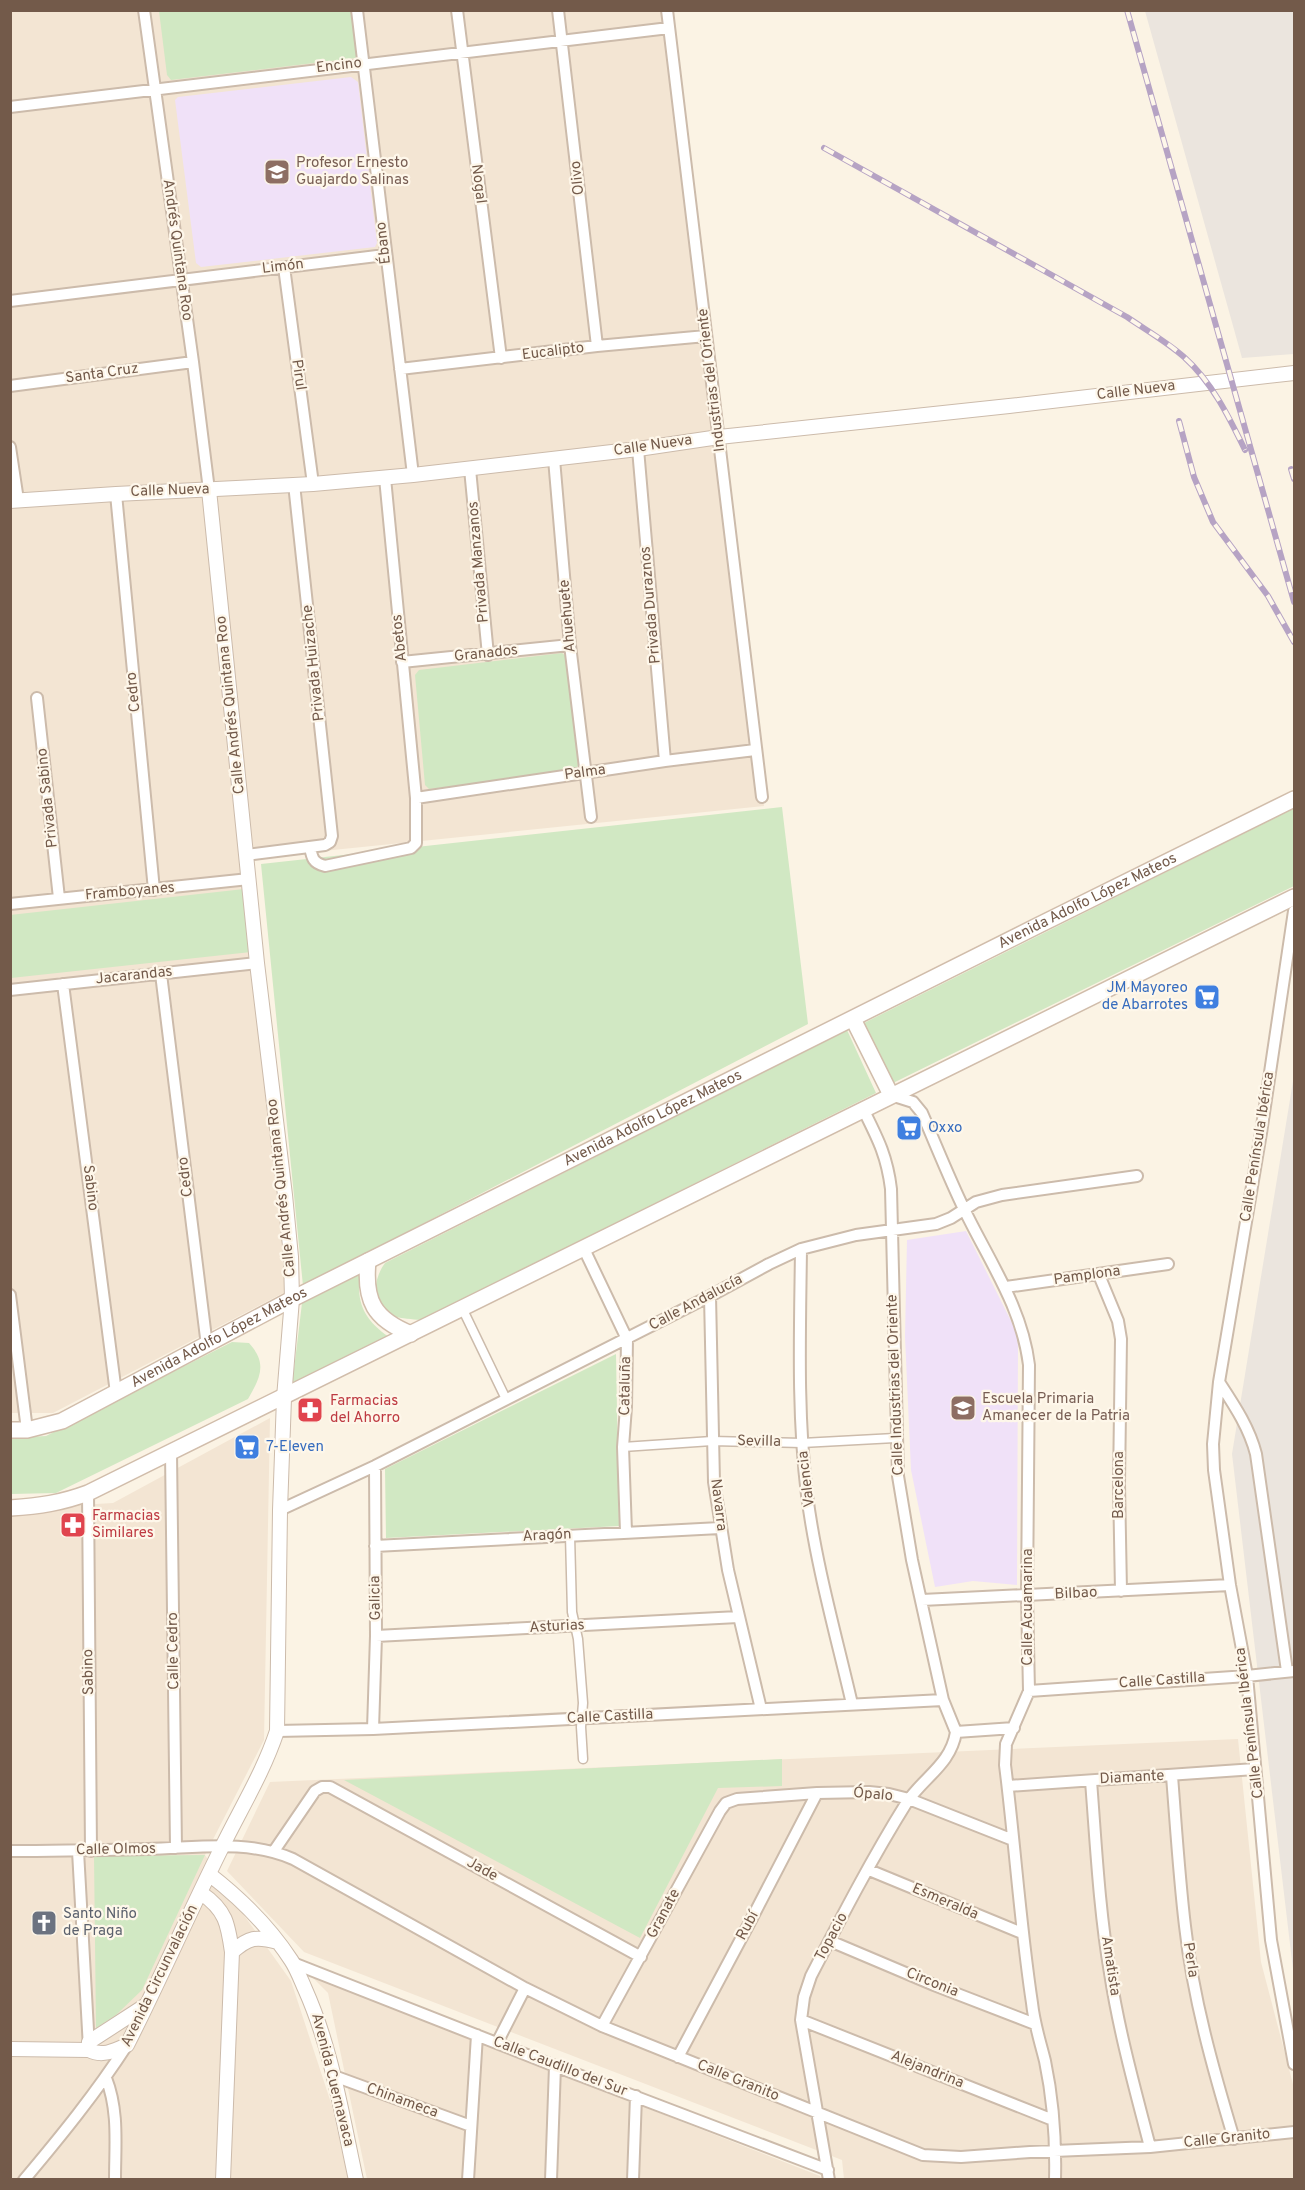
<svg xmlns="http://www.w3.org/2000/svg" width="1305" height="2190" viewBox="0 0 1305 2190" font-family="Overpass,sans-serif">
	<rect width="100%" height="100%" fill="#fbf3e4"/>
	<!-- residential -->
	<path fill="#f3e5d3" d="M10 11H671L764 806 254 858 285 1292 53 1413H10Z
		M270 1418 264 1740 205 1855 233 1900 291 1981 332 2106 348 2179 11 2180V1509L113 1503Z
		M1238 1739 1261 1962 1294 2088V2180L844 2179 842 2160 304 1952 227 1871 270 1782Z
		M311 1976 820 2176 821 2179H367L328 1993Z"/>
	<!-- industrial -->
	<path fill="#ebe5de" d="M1145 11H1294V354L1242 358Z
		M1294 1075V1978L1232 1454Z"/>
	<!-- education -->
	<path fill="#f0e1f8" d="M351 77 358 82 377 243 375 247 201 267 196 263 175 100 178 97Z
		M966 1231 1016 1331 1018 1346 1017 1585 973 1581 935 1587 911 1470 905 1337 907 1240Z"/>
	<!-- green -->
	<path fill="#d1e8c3" d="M159 11H354L359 52 356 58 171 80 167 75Z
		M562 653 568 658 578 766 572 772 429 789 425 785 415 675 419 670Z
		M782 807 808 1024 303 1286 261 864Z
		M1294 808V886L891 1084 864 1023Z
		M244 889 251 952 11 978 10 915Z
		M847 1030 876 1093 421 1320C412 1319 402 1319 393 1316 370 1306 373 1279 385 1263Z
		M360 1271C356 1302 363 1319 389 1337L292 1386 302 1303Z
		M232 1342 249 1343C268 1364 260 1378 248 1399L56 1493 11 1494 10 1438 46 1436Z
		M616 1354 619 1526 386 1538 385 1469Z
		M782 1759V1786L718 1788 640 1938 344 1780Z
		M205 1855 142 1990 116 2015 96 2028 94 1856Z"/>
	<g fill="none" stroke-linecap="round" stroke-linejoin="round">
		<!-- pedestrian casing -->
		<g stroke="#ccbbab" stroke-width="11">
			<path id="pedestrian" d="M463 1310 506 1399
				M623 1447 712 1441 802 1443 895 1438
				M570 1535 572 1612 578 1639 583 1703 581 1727 583 1759"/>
		</g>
		<!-- minor casing -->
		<g stroke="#ccbbab" stroke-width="14">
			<path id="minor" d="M144 10 193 362 209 490
				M357 10 413 475
				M457 10 501 358
				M558 10 597 346
				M667 10 762 797
				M10 107 669 28
				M284 267 313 484
				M10 301 385 255
				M400 369 597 346 706 336
				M10 386 193 362
				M10 447 18 500
				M638 449 665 761
				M554 459 570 645 591 817
				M470 469 488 655
				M116 494 154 890
				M402 662 570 645
				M37 698 59 898
				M416 798 665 761 755 750
				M310 847C312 858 313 863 325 866L411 848 416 843V798L385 478
				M246 855 325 845 330 842 332 836 294 484
				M10 904 249 879
				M1294 911 1261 1133 1219 1382 1213 1444 1214 1470 1230 1585 1247 1676 1271 1940 1294 2064
				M161 974 207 1346
				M63 984 116 1393
				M10 990 257 963
				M891 1095 913 1102 922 1113C936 1145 949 1178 964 1209 989 1261 1022 1307 1029 1365L1027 1596 1029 1691 1006 1744 1005 1765C1015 1844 1020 1924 1032 2003 1034 2023 1040 2041 1045 2061 1053 2099 1056 2140 1055 2180
				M863 1109C878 1139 887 1156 891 1189L898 1476 912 1560 943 1700 956 1732
				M584 1249 627 1339 626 1407 623 1447 626 1532
				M801 1249C800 1331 797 1413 807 1495 816 1565 836 1635 852 1704
				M1099 1275 1118 1321 1121 1339 1119 1484 1121 1591
				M1006 1287 1168 1264
				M10 1295 27 1430
				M710 1296 714 1482 728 1570 761 1709
				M1219 1382C1234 1405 1249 1427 1256 1454L1287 1671
				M171 1453 176 1848
				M88 1493 91 1851
				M280 1510 375 1466 710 1296 769 1264 801 1249 856 1235 936 1224 951 1218 976 1202 1002 1195 1137 1176
				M375 1546 720 1528
				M922 1600 1230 1585
				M376 1636 738 1617
				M1029 1691 1247 1676 1294 1671
				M373 1729 376 1636 375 1466
				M277 1731 373 1729 943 1700
				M956 1732 1014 1728
				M1172 1776C1176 1826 1179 1876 1185 1926 1193 1998 1213 2069 1234 2139
				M1091 1781C1096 1844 1099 1909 1110 1973 1119 2032 1135 2089 1150 2147
				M1008 1786 1255 1769
				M10 1851C56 1851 102 1850 148 1849 197 1848 247 1839 293 1859L525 1988 602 2026 923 2155 961 2157 1030 2152 1150 2147 1294 2132
				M78 1851 89 2048
				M274 1851 315 1791 322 1787H330L641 1957
				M869 1870 1022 1933
				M830 1941 934 1985 1035 2024
				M293 1963 555 2066 828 2170
				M801 2020 1053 2120
				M602 2026 720 1811 726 1803 737 1799 817 1793 869 1792 889 1794 909 1799 1013 1840
				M497 2043 525 1988
				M678 2057 750 1922 817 1793
				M334 2076 471 2126
				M106 2078C119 2111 115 2145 115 2180
				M24 2180C61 2136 96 2093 127 2045
				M468 2180 477 2035
				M551 2180 555 2066
				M633 2180 636 2096
				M829 2180 801 2020 804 1997 811 1976C841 1918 872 1858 907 1802 924 1777 951 1764 956 1732"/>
		</g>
		<!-- tertiary casing -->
		<g stroke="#ccbbab" stroke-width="16">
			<path id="tertiary" d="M10 501 116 494 313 484 413 475 638 449 719 437 1009 406 1294 373
				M209 1874C240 1898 270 1928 291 1960 297 1969 301 1980 305 1989 332 2049 342 2116 356 2180
				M201 1893C226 1910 228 1924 232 1952L223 2180
				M232 1952C249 1937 256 1936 278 1942
				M89 2042 146 2005
				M10 2049 89 2050C102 2057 114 2051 127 2045 160 1980 189 1913 222 1847 241 1808 263 1773 277 1731L280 1510 284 1398 292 1299 291 1257 285 1195 257 963 209 490"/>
		</g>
		<!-- secondary casing -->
		<g stroke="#d1bdab" stroke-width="18">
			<g id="secondary">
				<path d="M853 1019 891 1095"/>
				<path d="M368 1261C364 1301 374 1319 411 1334"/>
				<path id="s1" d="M10 1430H27L62 1421 292 1299 1037 926 1294 799"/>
				<path d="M10 1508C40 1506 61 1503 88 1493 491 1296 891 1093 1294 897"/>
			</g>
		</g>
		<!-- pedestrian -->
		<use href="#pedestrian" stroke="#fff" stroke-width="8"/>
		<!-- minor -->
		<use href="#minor" stroke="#fff" stroke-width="10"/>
		<!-- tertiary -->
		<use href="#tertiary" stroke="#fff" stroke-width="14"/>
		<!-- secondary -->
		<use href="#secondary" stroke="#fff" stroke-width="15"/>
		<!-- rail casing -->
		<g stroke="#b6a3c4" stroke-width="6">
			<path id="rail" d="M1127 10 1294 602
				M824 148 1127 317C1146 330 1167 342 1184 357 1212 382 1229 417 1245 450
				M1179 421 1194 477 1213 522 1268 596 1294 642
				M1291 469 1294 479"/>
		</g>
		<!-- rail -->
		<use href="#rail" stroke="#fef7ea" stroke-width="4" stroke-dasharray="11" stroke-linecap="butt"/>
	</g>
	<!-- icons -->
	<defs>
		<g id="school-square" transform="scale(1.35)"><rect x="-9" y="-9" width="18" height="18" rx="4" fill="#8d6e63" stroke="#fef7ea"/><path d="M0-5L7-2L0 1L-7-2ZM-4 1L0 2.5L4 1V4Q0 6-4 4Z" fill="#fff"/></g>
		<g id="supermarket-square" transform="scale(1.35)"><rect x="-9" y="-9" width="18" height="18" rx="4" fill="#3f7fe0" stroke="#fef7ea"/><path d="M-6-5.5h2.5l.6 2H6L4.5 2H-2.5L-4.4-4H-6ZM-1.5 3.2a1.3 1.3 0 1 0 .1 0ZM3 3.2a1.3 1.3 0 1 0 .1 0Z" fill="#fff"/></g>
		<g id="pharmacy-square" transform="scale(1.35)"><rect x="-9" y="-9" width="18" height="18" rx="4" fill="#e0444e" stroke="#fef7ea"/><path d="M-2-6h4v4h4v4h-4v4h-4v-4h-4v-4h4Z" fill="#fff"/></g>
		<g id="church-square" transform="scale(1.35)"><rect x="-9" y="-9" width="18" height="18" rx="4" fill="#6b7280" stroke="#fef7ea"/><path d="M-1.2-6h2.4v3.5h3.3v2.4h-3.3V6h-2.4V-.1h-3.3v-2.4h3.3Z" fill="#fff"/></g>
	</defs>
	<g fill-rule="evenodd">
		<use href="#school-square" x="277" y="172"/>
		<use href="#supermarket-square" x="1207" y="997"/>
		<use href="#supermarket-square" x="909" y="1128"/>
		<use href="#school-square" x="963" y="1408"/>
		<use href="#pharmacy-square" x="310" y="1410"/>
		<use href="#supermarket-square" x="247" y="1447"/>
		<use href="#pharmacy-square" x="73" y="1525"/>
		<use href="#church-square" x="44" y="1923"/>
	</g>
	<g text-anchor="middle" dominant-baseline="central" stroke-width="4.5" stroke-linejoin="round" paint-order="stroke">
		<!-- street labels -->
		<g font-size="15" fill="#735a4a" stroke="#fef7ea">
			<text transform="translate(339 66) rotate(-7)">Encino</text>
			<text transform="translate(578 178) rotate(-96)">Olivo</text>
			<text transform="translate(478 184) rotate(83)">Nogal</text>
			<text transform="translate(384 243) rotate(-97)">Ébano</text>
			<text transform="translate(177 250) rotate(82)">Andrés Quintana Roo</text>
			<text transform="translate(283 267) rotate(-7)">Limón</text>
			<text transform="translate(553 352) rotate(-7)">Eucalipto</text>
			<text transform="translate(102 374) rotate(-8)">Santa Cruz</text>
			<text transform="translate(298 375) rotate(82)">Pirul</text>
			<text transform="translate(712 380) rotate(-97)">Industrias del Oriente</text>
			<text transform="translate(1136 391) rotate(-7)">Calle Nueva</text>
			<text transform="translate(653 446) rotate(-8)">Calle Nueva</text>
			<text transform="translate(170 491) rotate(-2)">Calle Nueva</text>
			<text transform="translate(479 562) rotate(-95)">Privada Manzanos</text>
			<text transform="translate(651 605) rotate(-95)">Privada Duraznos</text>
			<text transform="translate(568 616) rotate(-95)">Ahuehuete</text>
			<text transform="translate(400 638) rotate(-96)">Abetos</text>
			<text transform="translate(486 654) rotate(-6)">Granados</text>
			<text transform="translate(314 663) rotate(-96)">Privada Huizache</text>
			<text transform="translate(134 692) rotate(-96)">Cedro</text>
			<text transform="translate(231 705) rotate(-96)">Calle Andrés Quintana Roo</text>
			<text transform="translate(585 773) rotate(-8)">Palma</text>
			<text transform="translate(48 798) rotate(-96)">Privada Sabino</text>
			<text transform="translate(130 892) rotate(-5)">Framboyanes</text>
			<text stroke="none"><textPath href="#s1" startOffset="1203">Avenida Adolfo López Mateos</textPath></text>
			<text transform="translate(134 976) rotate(-6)">Jacarandas</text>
			<text stroke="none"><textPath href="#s1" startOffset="717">Avenida Adolfo López Mateos</textPath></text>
			<text transform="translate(1258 1147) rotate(-81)">Calle Península Ibérica</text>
			<text transform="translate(186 1177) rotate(-97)">Cedro</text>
			<text transform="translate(90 1188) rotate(83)">Sabino</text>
			<text transform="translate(282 1188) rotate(-96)">Calle Andrés Quintana Roo</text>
			<text transform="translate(1087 1276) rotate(-8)">Pamplona</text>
			<text transform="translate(696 1303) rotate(-28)">Calle Andalucía</text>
			<text stroke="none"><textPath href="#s1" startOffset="231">Avenida Adolfo López Mateos</textPath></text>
			<text transform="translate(896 1385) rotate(-92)">Calle Industrias del Oriente</text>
			<text transform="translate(626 1386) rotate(-89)">Cataluña</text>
			<text transform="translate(759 1442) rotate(1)">Sevilla</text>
			<text transform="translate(807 1479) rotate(-97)">Valencia</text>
			<text transform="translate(1119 1485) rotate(-90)">Barcelona</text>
			<text transform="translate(718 1505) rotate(83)">Navarra</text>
			<text transform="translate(547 1536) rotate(-3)">Aragón</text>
			<text transform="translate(1076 1594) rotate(-3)">Bilbao</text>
			<text transform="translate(376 1598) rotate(-91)">Galicia</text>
			<text transform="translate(1028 1607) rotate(-90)">Calle Acuamarina</text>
			<text transform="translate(557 1627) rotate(-3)">Asturias</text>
			<text transform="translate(174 1651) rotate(-91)">Calle Cedro</text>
			<text transform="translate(89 1672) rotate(-91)">Sabino</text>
			<text transform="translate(1162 1681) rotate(-4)">Calle Castilla</text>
			<text transform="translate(610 1717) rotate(-3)">Calle Castilla</text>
			<text transform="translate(1250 1723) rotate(-97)">Calle Península Ibérica</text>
			<text transform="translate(1132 1778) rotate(-3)">Diamante</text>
			<text transform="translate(873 1795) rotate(5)">Ópalo</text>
			<text transform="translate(116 1850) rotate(-1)">Calle Olmos</text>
			<text transform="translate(482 1870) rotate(29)">Jade</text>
			<text transform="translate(945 1902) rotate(23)">Esmeralda</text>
			<text transform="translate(664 1914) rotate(-62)">Granate</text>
			<text transform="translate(748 1926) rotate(-62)">Rubí</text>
			<text transform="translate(832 1937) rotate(-62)">Topacio</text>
			<text transform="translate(1190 1960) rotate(81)">Perla</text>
			<text transform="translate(1110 1966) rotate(81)">Amatista</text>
			<text transform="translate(160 1976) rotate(-64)">Avenida Circunvalación</text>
			<text transform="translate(932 1983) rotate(22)">Circonia</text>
			<text transform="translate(560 2067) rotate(21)">Calle Caudillo del Sur</text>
			<text transform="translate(927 2070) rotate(22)">Alejandrina</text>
			<text transform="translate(332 2080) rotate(76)">Avenida Cuernavaca</text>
			<text transform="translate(738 2081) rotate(22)">Calle Granito</text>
			<text transform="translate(402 2101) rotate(20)">Chinameca</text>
			<text transform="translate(1227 2139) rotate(-6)">Calle Granito</text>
		</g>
		<!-- education labels -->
		<g font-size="15" fill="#785e54" stroke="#fef7ea" text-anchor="start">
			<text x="296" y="163">Profesor Ernesto<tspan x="296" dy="17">Guajardo Salinas</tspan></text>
			<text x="982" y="1399">Escuela Primaria<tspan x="982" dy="17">Amanecer de la Patria</tspan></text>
		</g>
		<!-- shop labels -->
		<g font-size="15" fill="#366cbe" stroke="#fef7ea" text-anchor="start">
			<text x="1188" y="988" text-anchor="end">JM Mayoreo<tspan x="1188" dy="17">de Abarrotes</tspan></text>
			<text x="928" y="1128">Oxxo</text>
			<text x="266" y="1447">7-Eleven</text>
		</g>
		<!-- health labels -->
		<g font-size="15" fill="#be3a42" stroke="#fef7ea" text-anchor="start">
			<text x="330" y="1401">Farmacias<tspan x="330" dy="17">del Ahorro</tspan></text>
			<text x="92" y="1516">Farmacias<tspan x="92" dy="17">Similares</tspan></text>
		</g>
		<!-- worship labels -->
		<g font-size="15" fill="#5b616d" stroke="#fef7ea" text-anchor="start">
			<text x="63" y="1914">Santo Niño<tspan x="63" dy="17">de Praga</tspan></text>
		</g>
	</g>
	<!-- border -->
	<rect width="1305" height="2190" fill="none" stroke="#735a4a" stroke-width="24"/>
</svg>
